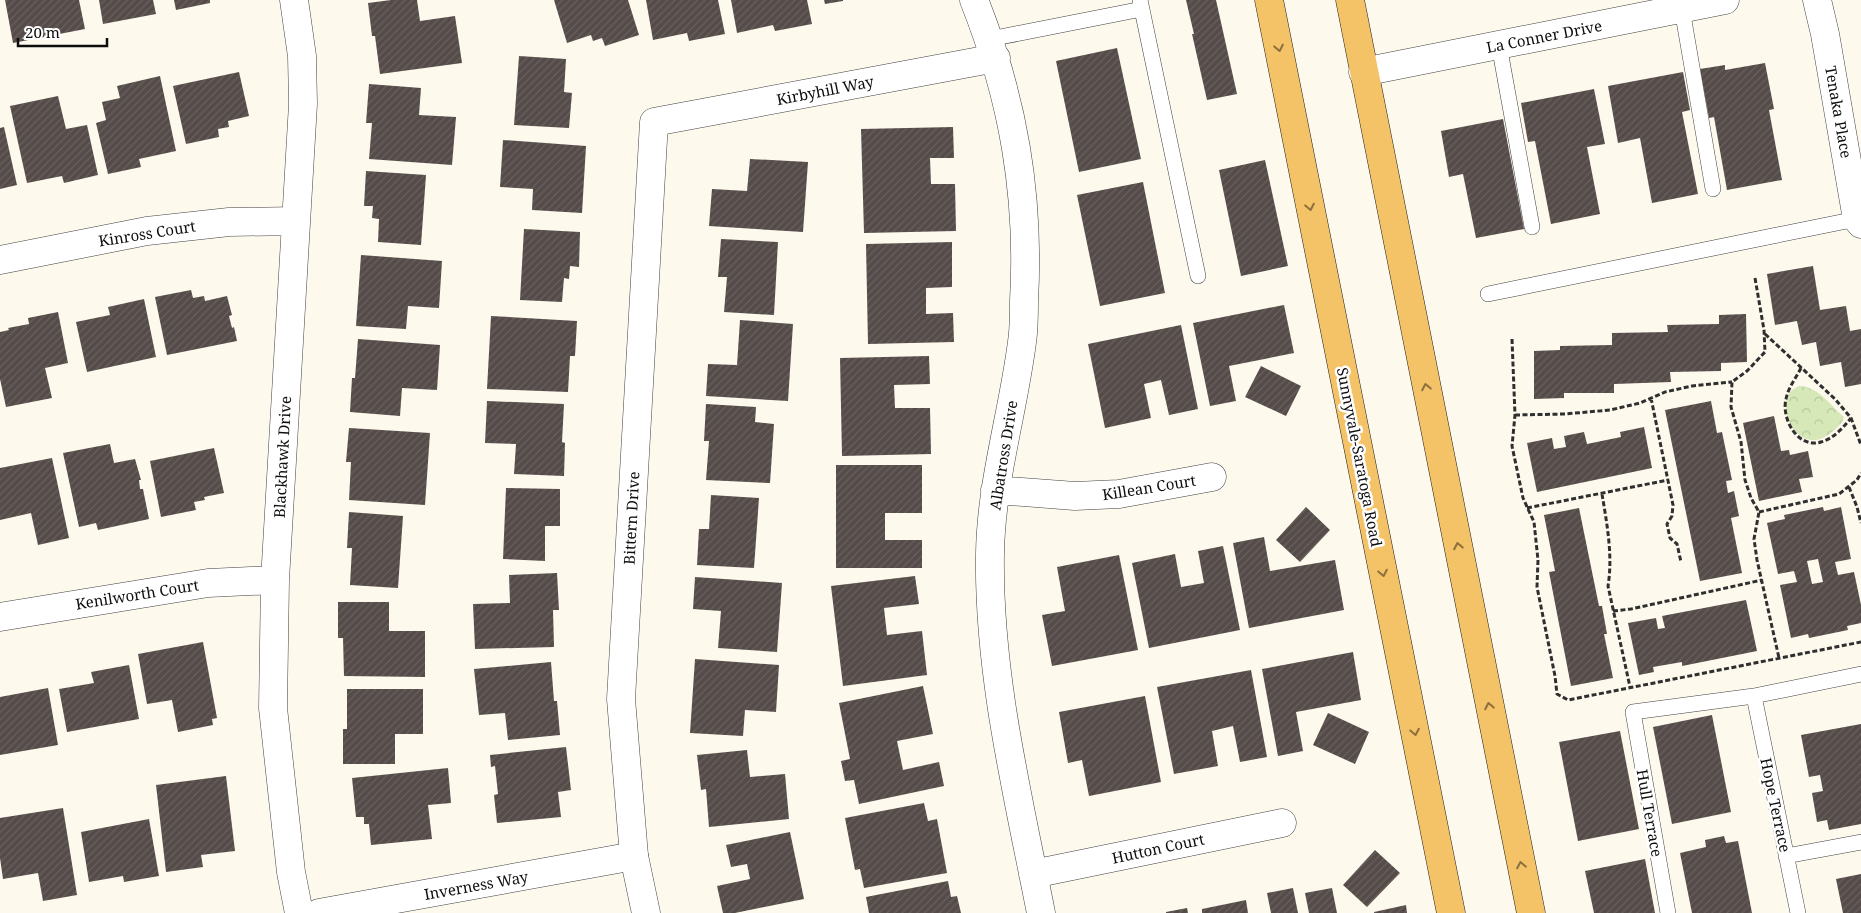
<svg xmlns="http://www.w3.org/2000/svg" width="1861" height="913" viewBox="0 0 1861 913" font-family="'Noto Serif',serif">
	<defs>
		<pattern id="park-crowns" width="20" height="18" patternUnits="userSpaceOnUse" patternTransform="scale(1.25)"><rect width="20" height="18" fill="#d6e8b8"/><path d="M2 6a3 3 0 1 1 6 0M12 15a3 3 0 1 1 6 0" fill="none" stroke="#b6c69d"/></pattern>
		<pattern id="building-hatch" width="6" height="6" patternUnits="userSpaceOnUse" patternTransform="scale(1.25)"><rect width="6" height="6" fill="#554c49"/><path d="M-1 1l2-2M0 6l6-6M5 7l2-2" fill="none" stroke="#68615f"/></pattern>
	</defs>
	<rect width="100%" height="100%" fill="#fef9ed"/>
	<!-- park -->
	<path fill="url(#park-crowns)" d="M1799 386C1819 387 1829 404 1844 417 1842 424 1837 428 1832 432 1826 437 1819 441 1811 440 1792 438 1780 409 1789 394 1791 390 1795 388 1799 386Z"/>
	<!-- building -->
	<path fill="url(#building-hatch)" fill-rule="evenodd" d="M5 0H79L85 29 13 43Z
		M99 0H153L156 14 103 24Z
		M174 0H210V3L176 10Z
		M391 0H417L420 21 455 16 462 63 380 74 375 36H372L368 3Z
		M554 0H628L639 35 605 46 602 38 593 41 591 35 567 43Z
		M646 0H718L725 34 689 41 687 33 653 40Z
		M731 0H807L812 24 775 31 773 25 737 33Z
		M824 0H843V1L825 4Z
		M1186 0H1216L1237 94 1207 100 1192 34H1194Z
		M1117 48 1141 159 1079 172 1056 61Z
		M519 56 566 59 564 92 572 93 569 128 514 125Z
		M1765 63 1774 109 1769 110 1782 180 1727 190 1714 117 1709 118 1700 69 1725 65V70Z
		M239 72 249 116 228 121 229 127 218 129 219 137 186 144 173 86Z
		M1683 72 1690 110 1682 112 1698 194 1652 203 1640 138 1618 143 1608 86Z
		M160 76 176 151 139 159 141 167 108 174 96 123 106 120 102 102 120 98 117 86Z
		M369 84 421 88 419 115 456 117 452 165 369 159 372 123H366Z
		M1594 89 1605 144 1587 147 1600 214 1551 224 1535 141 1528 142 1521 103Z
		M58 96 66 129 87 125 98 175 64 183 62 176 27 183 10 106Z
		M1503 119 1524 229 1476 238 1463 174 1449 177 1441 131Z
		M4 127 17 185 0 189V128Z
		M953 127 954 158H930L931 184H955L956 231 864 233 861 129Z
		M503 140 586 146 582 213 532 210 533 189 500 187Z
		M750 159 808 162 803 232 709 226 712 189 747 191Z
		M1265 160 1288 266 1241 276 1219 170Z
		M366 171 426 175 421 245 378 242 379 219 372 218 373 206H364Z
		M1143 182 1165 293 1100 306 1077 195Z
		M524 229 580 232 579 267 570 266 569 279 564 278 562 302 520 300Z
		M721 239 778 242 774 315 724 312 727 277H718Z
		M952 242V287L926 288V314L953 313 954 342 868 344 866 244Z
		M361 255 442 261 439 308 408 306 406 329 356 326Z
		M1813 266 1820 310 1846 306 1850 331 1861 329V384L1845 387 1841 362 1820 366 1816 342 1802 345 1797 321 1775 325 1767 274Z
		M191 290 193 298 204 296 205 301 227 296 232 315 229 316 232 328 234 327 237 341 167 355 155 297Z
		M144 299 156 357 87 372 76 322 110 315 108 307Z
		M1284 305 1294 353 1229 366 1236 401 1210 406 1193 323Z
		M58 312 68 363 45 368 52 398 6 407 0 379V332L9 330 8 328 29 324 28 318Z
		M1746 314 1747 362 1721 363V371L1670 372 1671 382 1614 384V393H1564V398L1534 399V351L1560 350V346L1612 345V333L1668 332 1667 325 1719 324V315Z
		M491 316 577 321 575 356H570L568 392 487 389Z
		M740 320 793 324 788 401 706 396 708 364 737 365Z
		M1181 325 1198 409 1169 415 1161 380 1144 384 1151 418 1105 428 1088 344Z
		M358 339 440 345 437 390 402 388 400 416 350 412 352 378H355Z
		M929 356 930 384 894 385 895 408H930L931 454 842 456 840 358Z
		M1261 366 1301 386 1286 416 1245 397Z
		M487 401 564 404 562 442 565 443 564 476 514 474 516 444 485 443Z
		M1711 401 1717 433 1722 432 1732 480 1726 481 1728 493 1734 491 1739 516 1731 518 1742 573 1700 581 1665 410Z
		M706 404 756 407 755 422 774 424 770 483 706 480 709 441H704Z
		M1774 416 1781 451 1789 450 1790 455 1808 451 1813 477 1799 479 1802 492 1759 501 1743 423Z
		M1644 427 1652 468 1537 492 1527 443 1552 438 1554 449 1566 447 1564 436 1584 432 1587 444 1621 437 1620 432Z
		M349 428 430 433 425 505 349 500 351 462H346Z
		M110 444 114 463 135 459 141 480H139L140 489H143L149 519 98 530 96 523 79 527 63 453Z
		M214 448 224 493 204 497 205 500 194 502 196 510 161 517 150 461Z
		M52 458 69 538 38 545 31 513 0 520V468Z
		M836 465H922V513H885V540H922V568H836Z
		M506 488 560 489V526H545V561L503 559Z
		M711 495 759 498 754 568 697 565 699 529H709Z
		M1306 507 1330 530 1300 562 1276 540Z
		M1823 507 1824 511 1841 507 1851 559 1835 562 1838 575 1854 572 1861 605V623L1847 626 1848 630 1809 638 1808 634 1791 638 1780 585 1797 582 1794 571 1778 574 1767 523 1785 519 1784 515ZM1818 559 1823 582 1812 584 1807 561Z
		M1579 508 1599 606H1602L1607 634H1604L1613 678 1571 686 1549 572 1555 571 1544 515Z
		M349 512 403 516 398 588 350 585 352 548H347Z
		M1264 537 1270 571 1335 560 1344 610 1249 628 1233 543Z
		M1223 546 1240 630 1149 648 1132 563 1175 554 1181 587 1204 583 1198 551Z
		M1119 555 1138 650 1052 666 1042 615 1065 611 1057 567Z
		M557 573 559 610H553L554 647 475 649 473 604 510 603 509 575Z
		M915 576 919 604 884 608 887 635 922 631 927 675 843 686 831 586Z
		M695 577 782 583 777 652 718 648 721 611 693 609Z
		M1746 600 1757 651 1682 666V662L1653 667 1654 672 1639 675 1628 623 1656 618 1658 629 1665 628 1662 616Z
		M338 602H389V631H425V677L344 676 343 638H338Z
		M203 642 217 718 212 719 213 725 178 732 172 700 147 704 138 654Z
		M1353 652 1361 700 1296 712 1303 751 1278 756 1262 669Z
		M695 659 779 665 776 712 745 710 743 736 690 733Z
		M551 662 554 701H557L560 735 508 740 505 713 479 715 474 669Z
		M129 665 139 719 67 732 59 689 94 683 91 672Z
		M1251 670 1267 757 1240 762 1233 726 1212 731 1218 766 1174 774 1157 687Z
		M923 686 933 734 897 741 903 770 939 762 944 786 859 804 854 780 845 781 841 761 850 759 839 703Z
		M48 688 58 745 0 755V697Z
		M347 689H423V734H395V764H343V729H347Z
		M1145 696 1161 782 1089 796 1082 760 1068 763 1059 712Z
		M1328 713 1369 732 1355 764 1313 745Z
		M1712 715 1731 812 1672 824 1653 727Z
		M1861 724V824L1829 830 1827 820 1817 822 1812 793 1823 791 1820 775 1809 777 1801 735Z
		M1620 731 1639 829 1578 841 1559 742Z
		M566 747 571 790 558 792 561 817 497 823 494 795 498 794 495 766 491 767 490 755Z
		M747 750 750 777 785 774 789 819 709 827 706 789 701 790 697 755Z
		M448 768 451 803 428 805 432 839 371 845 369 824H364V817H356L352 778Z
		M226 776 235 851 201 855 203 867 166 872 156 785Z
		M924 803 928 821 937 819 947 873 864 888 860 869 855 870 845 818Z
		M63 808 77 895 43 901 38 873 3 879 0 858V818Z
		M149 819 159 876 124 882 123 876 89 882 81 832Z
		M790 832 804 899 735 913H723L717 886 750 879 747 864 731 867 726 845Z
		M1724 836 1726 843 1738 841 1752 913H1692L1680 853 1706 847 1705 840Z
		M1375 850 1400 873 1367 907 1343 885Z
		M1645 859 1655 913H1594L1585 871Z
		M1861 874V913H1843L1836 879Z
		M948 881 951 897 957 896 961 913H869L866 897Z
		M1293 888 1298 913H1271L1267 893Z
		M1332 888 1337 913H1309L1305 893Z
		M1246 900 1248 913H1202V909Z
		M1406 905 1407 913H1374V912Z
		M1187 908 1188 913H1166V912Z"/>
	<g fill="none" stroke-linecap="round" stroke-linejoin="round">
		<!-- service casing -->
		<g stroke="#404040" stroke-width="16">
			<path id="service" d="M1140 0 1198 276
				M1682 9 1713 189
				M990 39 1142 9
				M1499 45 1532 227
				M1488 294 1861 218
				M1754 696 1861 674
				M1786 856 1861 842
				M1668 913 1633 712 1754 696 1798 913"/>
		</g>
		<!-- minor casing -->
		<g stroke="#404040" stroke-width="29">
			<path id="minor" d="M294 0 302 56 303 104 275 580 273 708 291 872 299 913
				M974 0C1013 98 1030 195 1024 301 1024 314 1024 329 1022 342 1013 413 991 482 990 554 988 675 1018 795 1041 913
				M1817 0 1825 34 1857 219 1861 224
				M1363 72 1725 0
				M0 260 147 231 229 222 296 221
				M995 490 1075 496 1119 494 1212 477
				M0 617 208 583 275 580
				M634 856 621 699 654 122 996 58
				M1033 874 1282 823"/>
		</g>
		<!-- tertiary casing -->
		<g stroke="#404040" stroke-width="29">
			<path id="tertiary" d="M319 913 634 856 646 913"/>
		</g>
		<!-- primary casing -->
		<g stroke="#1e1e1e" stroke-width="29">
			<path id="primary" d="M1269 0 1451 913
				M1350 0 1531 913"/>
		</g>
		<!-- path -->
		<path stroke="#2f2f2f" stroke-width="3" stroke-dasharray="5 2.5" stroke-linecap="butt" d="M1755 278 1764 330 1765 352 1747 371 1732 382 1731 407 1741 442 1745 480 1751 498 1759 512 1754 539 1757 560 1779 658
			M1765 334 1835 399 1851 418 1861 445
			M1512 339 1515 415 1512 446 1523 498 1534 522 1538 560 1537 587 1555 676 1557 694 1568 700 1861 642
			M1801 368C1796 378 1788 388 1786 399 1781 419 1798 449 1821 442 1833 439 1843 428 1851 418
			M1651 398 1673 505 1672 516 1667 524 1670 538 1677 544 1681 562
			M1515 415 1565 414 1610 410 1640 403 1665 392 1692 386 1732 382
			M1849 487 1857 507 1861 523
			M1602 494C1607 524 1613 556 1608 586L1630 687
			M1527 508 1668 480
			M1759 512 1839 494 1857 480 1861 473
			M1613 611 1631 609 1762 580"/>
		<!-- service -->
		<use href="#service" stroke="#fff" stroke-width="15"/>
		<!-- minor -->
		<use href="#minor" stroke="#fff" stroke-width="28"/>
		<!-- tertiary -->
		<use href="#tertiary" stroke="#fff" stroke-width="28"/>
		<!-- primary -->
		<use href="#primary" stroke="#f4c267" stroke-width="28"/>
	</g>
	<!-- one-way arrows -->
	<defs><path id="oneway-chevron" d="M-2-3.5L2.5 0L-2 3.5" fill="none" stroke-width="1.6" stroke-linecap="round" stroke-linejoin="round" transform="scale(1.25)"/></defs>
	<g stroke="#8c713e">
		<use href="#oneway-chevron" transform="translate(1279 48) rotate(79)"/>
		<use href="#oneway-chevron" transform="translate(1310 207) rotate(79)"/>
		<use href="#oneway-chevron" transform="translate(1426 387) rotate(-101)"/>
		<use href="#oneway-chevron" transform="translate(1458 546) rotate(-101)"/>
		<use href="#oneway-chevron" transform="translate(1383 573) rotate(79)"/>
		<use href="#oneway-chevron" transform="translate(1489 706) rotate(-101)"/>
		<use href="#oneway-chevron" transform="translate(1415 732) rotate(79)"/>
		<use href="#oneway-chevron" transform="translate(1521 865) rotate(-101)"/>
	</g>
	<g text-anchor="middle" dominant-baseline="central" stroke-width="5" stroke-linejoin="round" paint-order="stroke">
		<!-- street labels -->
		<g font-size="15" fill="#0d0d0d" stroke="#fff">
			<text transform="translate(1544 36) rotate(-11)">La Conner Drive</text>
			<text transform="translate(825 90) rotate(-11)">Kirbyhill Way</text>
			<text transform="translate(1839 112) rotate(80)">Tenaka Place</text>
			<text transform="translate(147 233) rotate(-9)">Kinross Court</text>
			<text transform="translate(1003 455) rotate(-81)">Albatross Drive</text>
			<text transform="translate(282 457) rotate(-87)">Blackhawk Drive</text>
			<text transform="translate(1360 457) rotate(79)">Sunnyvale-Saratoga Road</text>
			<text transform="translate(1149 487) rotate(-9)">Killean Court</text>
			<text transform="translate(631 518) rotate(-87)">Bittern Drive</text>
			<text transform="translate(137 594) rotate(-9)">Kenilworth Court</text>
			<text transform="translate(1776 805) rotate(78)">Hope Terrace</text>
			<text transform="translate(1650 813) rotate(80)">Hull Terrace</text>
			<text transform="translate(1158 848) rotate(-12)">Hutton Court</text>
			<text transform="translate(476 885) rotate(-10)">Inverness Way</text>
		</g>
	</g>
	<!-- scale -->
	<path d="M18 38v8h89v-8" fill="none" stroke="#0d0d0d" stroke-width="2.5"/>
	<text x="25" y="38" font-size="15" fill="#0d0d0d" stroke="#ffffff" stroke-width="4" paint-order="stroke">20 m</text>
</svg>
